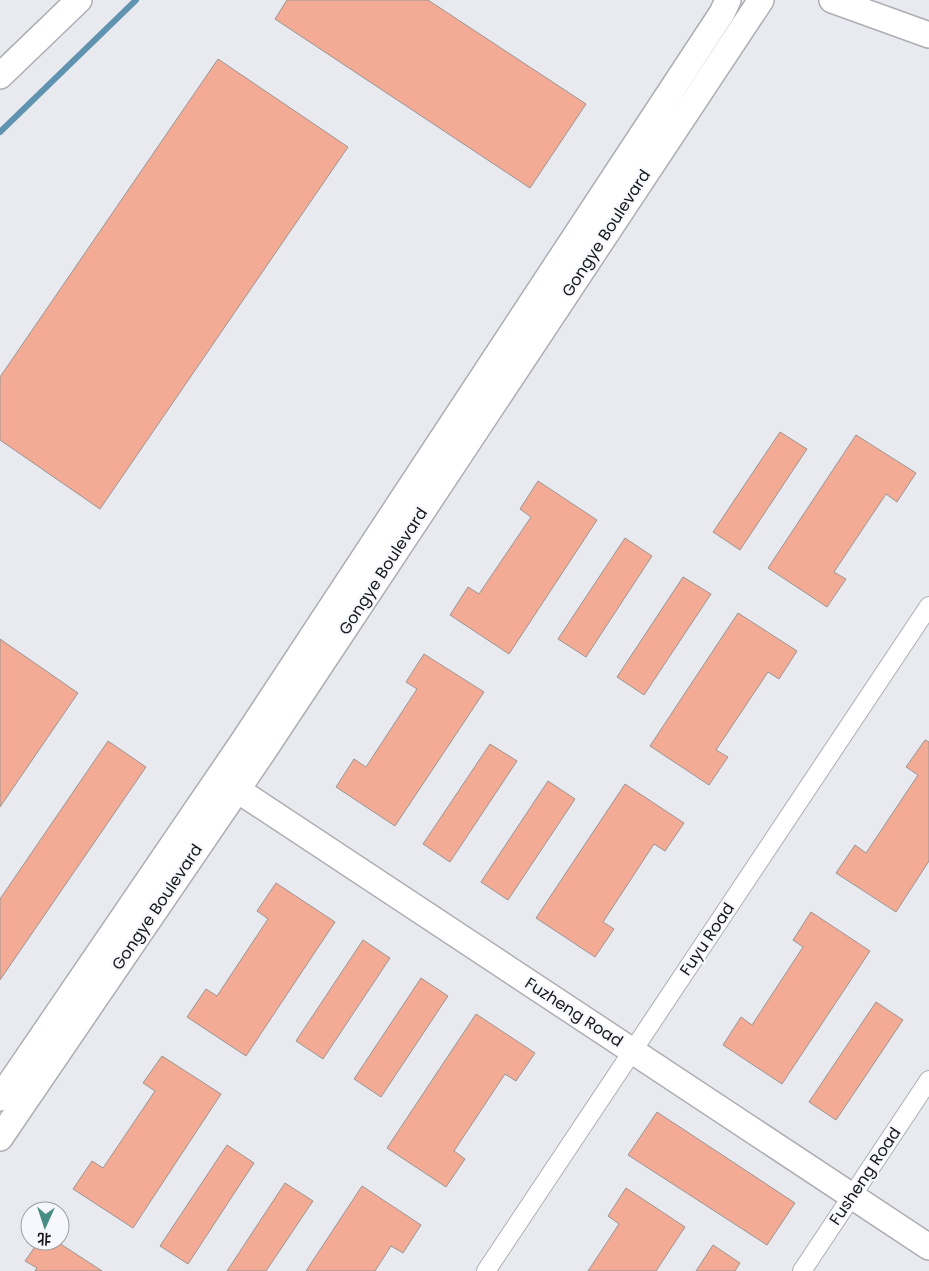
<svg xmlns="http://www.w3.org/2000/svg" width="929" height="1271" viewBox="0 0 929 1271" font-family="Poppins,'Noto Sans SC',sans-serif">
	<rect width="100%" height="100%" fill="#e9eaef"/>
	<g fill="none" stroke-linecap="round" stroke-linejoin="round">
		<!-- stream -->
		<path stroke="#6093b0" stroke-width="6" d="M0 132 136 0"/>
	</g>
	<!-- building -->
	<path fill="#f3ab95" stroke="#9b9593" d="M287 0H428L586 104 530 188 275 19Z
		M218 59 348 147 100 509 0 440V377Z
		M780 432 807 449 740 550 713 532Z
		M856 435 916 473 897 502 886 494 834 572 846 579 827 607 768 568Z
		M538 481 597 520 509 654 450 615 468 587 479 594 531 517 520 509Z
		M625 538 652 556 586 657 558 639Z
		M683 577 711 594 644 695 617 677Z
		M738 613 797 651 779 679 768 672 716 750 728 757 709 785 650 746Z
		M0 639 78 693 0 807Z
		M424 654 484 692 395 826 336 787 354 759 366 767 417 689 406 682Z
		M925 740 929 742V861L896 912 836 873 855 845 866 853 918 775 906 767Z
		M108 741 146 767 0 980V899Z
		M490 744 517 761 450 862 423 844Z
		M548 781 575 799 508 900 481 882Z
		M625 784 684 823 665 851 654 844 603 922 614 929 595 957 536 918Z
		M276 883 335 922 246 1056 187 1017 206 989 217 996 268 919 257 911Z
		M811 912 870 951 782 1084 723 1045 741 1017 752 1025 803 947 793 940Z
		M363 940 390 958 323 1059 296 1041Z
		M421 978 448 996 381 1097 354 1079Z
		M876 1002 903 1020 836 1120 809 1102Z
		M476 1014 535 1053 516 1081 505 1074 454 1151 465 1159 446 1187 387 1148Z
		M162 1056 221 1094 133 1228 73 1189 92 1161 103 1168 155 1091 143 1083Z
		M657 1112 795 1203 767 1245 628 1155Z
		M227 1145 254 1163 188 1264 160 1246Z
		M285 1183 313 1201 266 1271H227Z
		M362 1186 421 1225 403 1253 391 1246 375 1271H306Z
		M626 1188 685 1227 656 1271H588L619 1224 608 1216Z
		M39 1241H56L102 1271H35L37 1268 25 1261Z
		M713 1245 740 1263 735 1271H696Z"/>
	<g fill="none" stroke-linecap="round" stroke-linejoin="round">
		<!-- street casing -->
		<g stroke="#adaeb3" stroke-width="20">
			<path id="street" d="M486 1271 929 606
				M802 1271 929 1080"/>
		</g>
		<!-- secondary casing -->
		<g stroke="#adaeb3" stroke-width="28">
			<path id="secondary" d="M832 0 929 35
				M0 76 79 0
				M224 781 929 1247
				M0 1098 244 740 722 13 728 0
				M0 1138 263 752 761 0"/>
		</g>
		<!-- street -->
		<use href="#street" stroke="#fff" stroke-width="18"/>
		<!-- secondary -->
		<use href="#secondary" stroke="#fff" stroke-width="25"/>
	</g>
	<g text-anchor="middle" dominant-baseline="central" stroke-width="4.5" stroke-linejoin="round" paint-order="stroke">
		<!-- street labels -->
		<g font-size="16" fill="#171719" stroke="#f7f8fd">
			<text transform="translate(606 233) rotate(-57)">Gongye Boulevard</text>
			<text transform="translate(383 571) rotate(-57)">Gongye Boulevard</text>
			<text transform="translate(157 907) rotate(-56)">Gongye Boulevard</text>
			<text transform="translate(707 939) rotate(-56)">Fuyu Road</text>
			<text transform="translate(574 1012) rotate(33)">Fuzheng Road</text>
			<text transform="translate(865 1176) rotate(-56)">Fusheng Road</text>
		</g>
	</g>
	<!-- north arrow -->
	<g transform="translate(45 1226) rotate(183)"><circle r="24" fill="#f7f8fd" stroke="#9d9ea2"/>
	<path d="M0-4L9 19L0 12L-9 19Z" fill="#488d83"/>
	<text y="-8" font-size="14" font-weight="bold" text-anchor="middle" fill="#171719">北</text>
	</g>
</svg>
